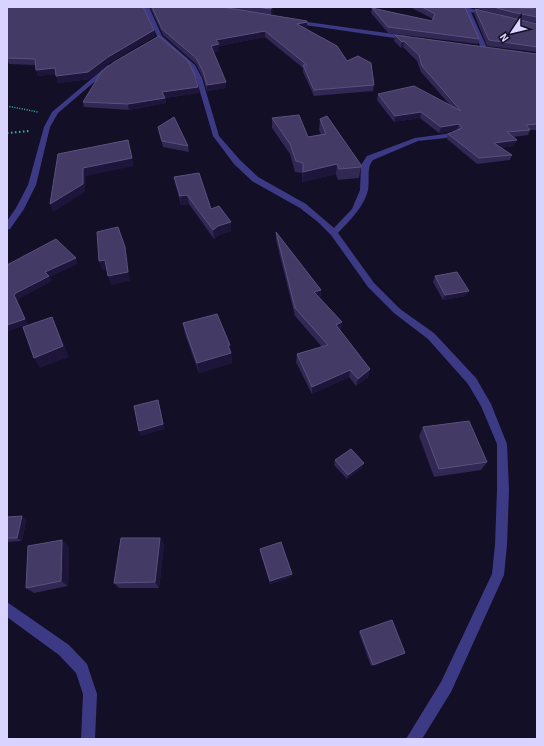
<svg xmlns="http://www.w3.org/2000/svg" width="544" height="746" viewBox="0 0 544 746" font-family="'Source Sans 3',sans-serif">
	<rect width="100%" height="100%" fill="#130f26"/>
	<g fill="none" stroke-linecap="round" stroke-linejoin="round">
		<!-- path-far1 -->
		<path stroke="#2fb8b0" stroke-width="1.5" stroke-dasharray="1 1.5" stroke-linecap="butt" d="M7 106 38 112"/>
		<!-- path -->
		<path stroke="#2fb8b0" stroke-width="2" stroke-dasharray="1.5 2.5" stroke-linecap="butt" d="M7 133 29 131"/>
		<!-- minor -->
		<path fill="#3d3a85" fill-rule="evenodd" d="M143 7H149L162 36 195 65 202 78 219 136 240 160 258 177 306 204 334 228 352 209 360 190 361 165 367 156 415 138 445 134 456 131 459 133 446 138 418 141 373 160C366 169 370 179 368 190 364 207 350 220 338 233L374 283 400 309 434 333 476 378 491 404 507 444 509 490 507 545 504 575 451 692 422 739H406L441 682 492 574 495 545 497 490V444L481 406 468 384 428 339 394 313 368 287 331 235 318 222 300 208 252 181 234 164 213 136 196 78 190 66 158 38Z
			M460 7H466L489 14 486 16 471 12 487 48 486 49 481 48 465 11Z
			M293 20 408 36 411 38 408 40 291 23V21Z
			M108 65 113 66 58 113 50 127 36 185 24 209 10 229 7 230V221L16 208 28 185 44 127 52 112Z
			M7 602 69 645 87 664 97 694 95 739H81L83 694 76 673 59 655 7 617Z"/>
	</g>
	<!-- wall -->
	<path fill="#312854" d="M7 7 154 30 155 36 109 63 90 79 58 83 56 74 38 76 35 65 9 64 7 59Z
		M150 7H274L271 15 307 29H305L347 61 374 85 373 91 314 96 303 72V68L265 37 219 46V51L213 52 226 88 207 91 203 78 196 64 163 35Z
		M410 7H465L479 39 478 44 388 33 371 13 372 8 432 21 433 19Z
		M472 7H509L537 9V23L517 19 537 24V52L487 46 474 14 475 9 502 15Z
		M395 35 537 54V130H530L528 135 513 137 514 146 501 148 512 155 510 160 477 164 447 139 448 134 457 130 439 133 420 118 394 122 377 100 378 94 449 104 421 72 417 61 403 47 401 48 394 41Z
		M198 87 199 93 165 98 166 103 129 110 84 107 83 102Z
		M272 118 308 137 321 134 319 130 320 119 361 167 359 178 338 180 336 174 302 182V173L295 172 290 154 272 128Z
		M158 127 188 146 189 152 163 147 159 133Z
		M174 177 211 209 231 231 219 235 214 239 189 204 181 205 176 186Z
		M276 232 321 290 320 298 341 330H340L370 369 368 377 356 386 349 377 312 394 296 362 297 354 322 347 295 316 276 240Z
		M435 276 466 296 443 300 433 282Z
		M183 323 230 345 232 363 199 373 185 334Z
		M423 427 487 462 481 470 434 477 419 436Z
		M335 460 364 463 362 468 347 479 334 465Z
		M7 517 26 520 22 541 7 542Z
		M164 544 159 588H119L114 583Z
		M69 547 68 586 34 593 26 588Z
		M260 549 292 574 291 577 270 584 260 552Z
		M360 631 405 653 403 654 371 666 359 633Z"/>
	<!-- shaded-wall -->
	<path fill="#1d163a" d="M272 7H274L271 15V9Z
		M307 22V29L297 31V24Z
		M154 30 155 36 109 63 90 79 58 83 56 76 108 57Z
		M265 31V37L219 46V51L211 52V46L216 40Z
		M404 41 403 47 401 48 402 42Z
		M55 68 57 74 38 76 36 70Z
		M226 82V88L207 91V85Z
		M198 87 199 93 165 98 166 103 129 110 128 104 162 92Z
		M421 112 420 118 394 122 395 116Z
		M459 124 457 130 439 133 441 127Z
		M128 140 134 166 86 176 85 192 53 212 50 204 83 168Z
		M517 140 514 146 492 149 494 143Z
		M337 164 336 174 302 182 303 172Z
		M187 195 189 204 181 205 180 196Z
		M231 222V231L219 235 214 239 213 230 218 226Z
		M125 247 127 256 130 281 111 285 108 276Z
		M76 258 78 264 50 277 52 281 19 299 18 301 28 324 7 332V325L14 295 16 293 45 272Z
		M105 260 108 269 102 270 99 261Z
		M321 290 320 298 313 300 314 292Z
		M469 291 466 296 443 300 445 295Z
		M52 317 57 327 69 357 40 368 34 358Z
		M342 322 341 330 335 332 336 325Z
		M230 345 232 363 199 373 197 363Z
		M370 369 368 377 356 386 358 379Z
		M350 370 349 377 312 394V387Z
		M158 400 165 429 141 436 139 431Z
		M364 463 362 468 347 479 348 475Z
		M22 516 26 520 22 541 17 538Z
		M160 538 164 544 159 588 155 582Z
		M62 540 69 547 68 586 61 581Z
		M292 574 291 577 270 584V581Z"/>
	<!-- building -->
	<path fill="#433a66" stroke="#5a527e" d="M7 7H143L154 30 108 57 88 72 56 76 55 68 36 70 35 59 7 58Z
		M152 7H222L307 21V22L297 24 337 46 347 61 358 56 371 63 374 85 314 90 303 65H307L265 31 216 40 219 44 211 46 226 82 207 85 203 71 196 58 162 29Z
		M255 7H272L271 9Z
		M422 7H465L479 39 388 27 372 8 432 21 435 14Z
		M493 7H509L537 9V17L512 12Z
		M475 9 537 24V47L489 40Z
		M395 35 537 54V115H536L537 117V124L526 125 530 130 507 132 517 140 494 143 512 155 479 158 448 134 462 128 459 124 441 127 421 112 395 116 378 94 414 86 461 111 422 66 419 55 404 41 402 42Z
		M159 36 188 61 194 73 198 87 162 92 165 98 128 104 83 102 102 71 114 62Z
		M299 115 308 137 326 134 320 119 327 116 361 165V167L339 169 337 164 303 172V163L296 161 290 144 272 118Z
		M174 117 188 146 162 141 158 127Z
		M128 140 132 158 83 168V184L50 204 58 154Z
		M199 173 211 209 219 206 231 222 218 226 213 230 187 195 180 196 174 177Z
		M118 227 125 247 128 272 108 276 105 260 99 261 97 232Z
		M276 232 321 290 314 292 342 322 336 325 370 369 358 379 350 370 312 387 297 354 328 345 295 308Z
		M56 239 76 258 45 272 49 276 16 293 14 295 25 319 7 325V265Z
		M457 272 469 291 445 295 435 276Z
		M217 314 230 345 228 346 231 353 197 363 183 323Z
		M52 317 63 346 34 358 23 327Z
		M158 400 163 424 139 431 134 406Z
		M469 421 487 462 439 469 423 427Z
		M351 449 364 463 348 475 335 460Z
		M22 516 17 538H7V517Z
		M121 538H160L155 582 114 583Z
		M62 540 61 581 26 588 28 546Z
		M281 542 292 574 270 581 260 549Z
		M392 620 405 653 373 665 360 631Z"/>
	<!-- border -->
	<rect width="544" height="746" fill="none" stroke="#d9d4ff" stroke-width="16"/>
	<!-- north arrow -->
	<g transform="translate(512 32) rotate(235)" stroke="#130f26" stroke-width="3" paint-order="stroke">
	<path d="M0-3L7 15L0 10L-7 15Z" fill="#d9d4ff"/>
	<text y="-6" font-size="11" font-weight="bold" text-anchor="middle" fill="#d9d4ff">N</text>
	</g>
</svg>
